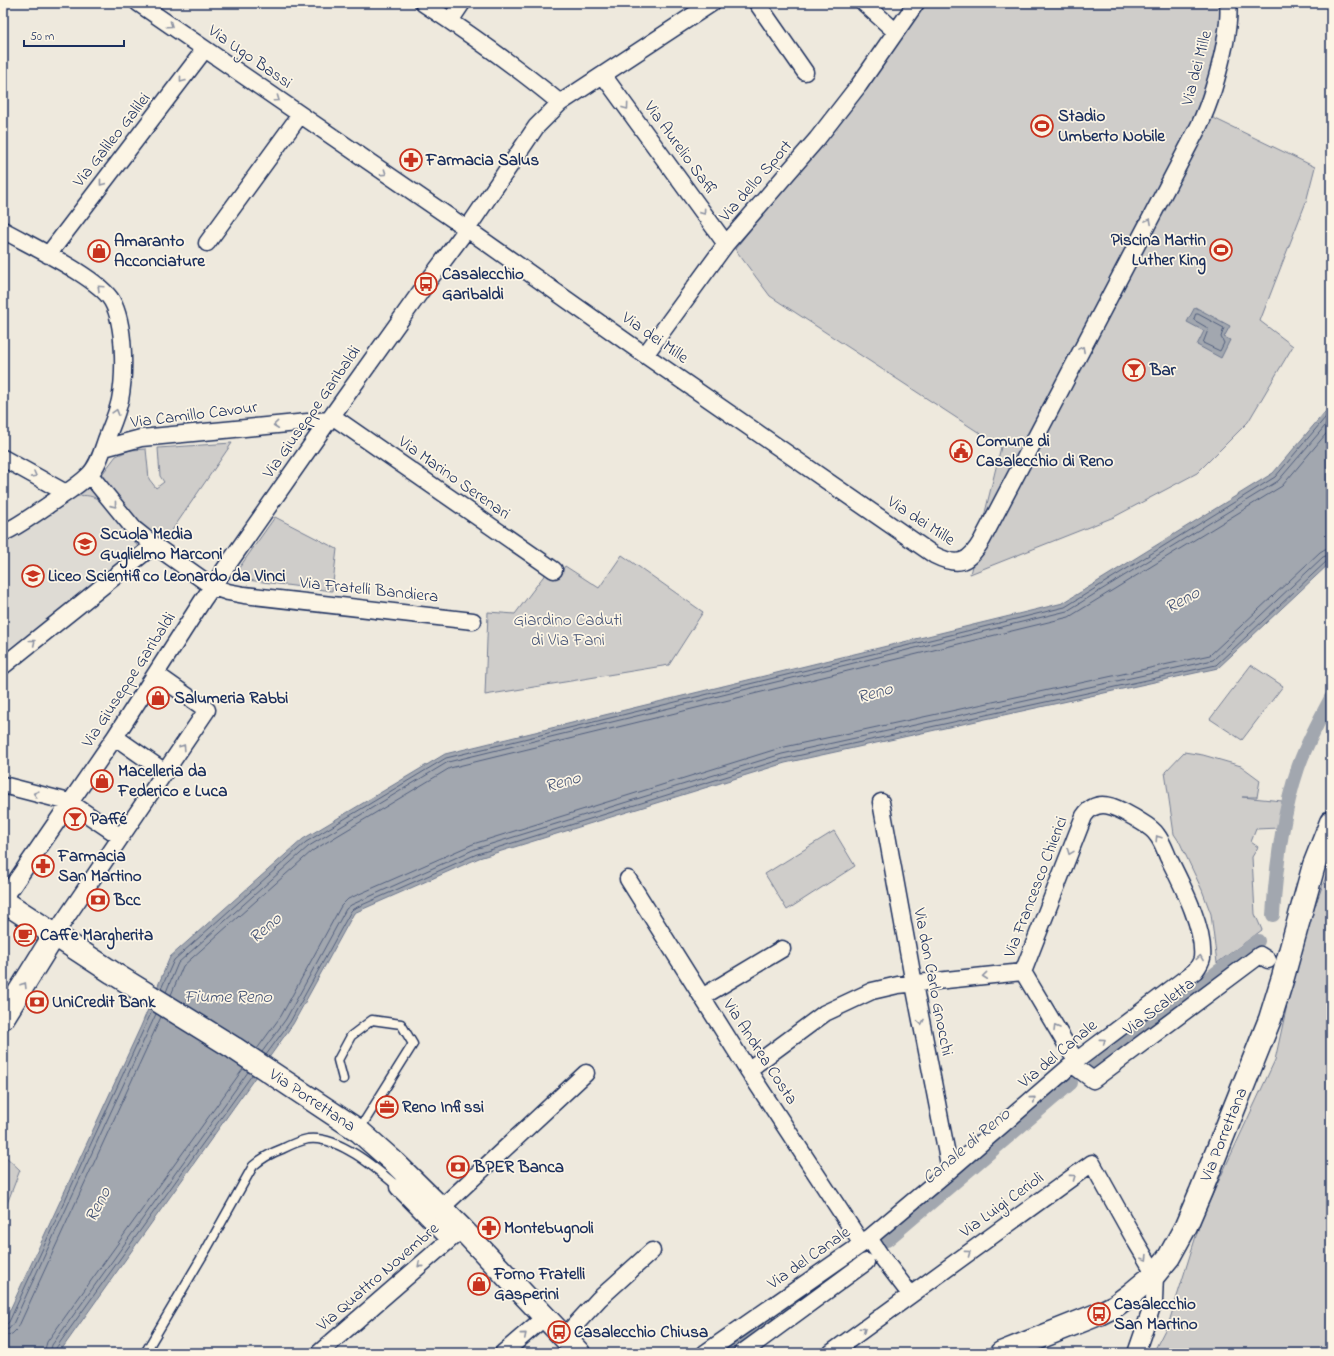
<svg xmlns="http://www.w3.org/2000/svg" width="1334" height="1356" viewBox="0 0 1334 1356" font-family="'Indie Flower',sans-serif">
	<rect width="100%" height="100%" fill="#eee9dd"/>
	<filter id="ink" filterUnits="userSpaceOnUse"><feTurbulence type="fractalNoise" baseFrequency=".025" numOctaves="2"/><feDisplacementMap in="SourceGraphic" scale="8" xChannelSelector="R" yChannelSelector="G"/><feConvolveMatrix kernelMatrix="1 2 1 2 8 2 1 2 1" color-interpolation-filters="sRGB"/></filter>
	<g filter="url(#ink)">
		<!-- built -->
		<path fill="#dedbd4" d="M86 495 95 498 104 505 139 548 80 597 3 652V541L27 530 69 499 77 496Z"/>
		<!-- green -->
		<path fill="#cfcdca" stroke="#757e94" d="M915 3H1232L1214 70 1197 110 1315 167 1306 202 1260 321 1293 346 1248 422 1197 473 1114 517 970 574 1001 447 770 296 735 249 804 162Z
			M232 443 166 539 157 533 139 548C129 535 107 502 93 497 84 494 77 496 69 499L100 477 116 456 130 450 146 449 149 479 156 488 164 482 160 476 158 448Z
			M275 517 337 549 332 591 232 578Z
			M622 555 703 612 669 665 485 695 488 612 515 614 546 573 557 579 565 566 599 588Z
			M1251 665 1283 686 1242 740 1210 719Z
			M1184 752 1203 755 1241 766 1260 780 1257 797H1242L1282 801 1279 828 1256 829 1251 842 1258 847 1252 857 1255 914 1262 930 1217 963 1211 914 1202 890 1180 843 1174 834 1165 772Z
			M834 831 855 866 787 910 765 874Z
			M1331 863V1353H1153L1169 1322 1202 1217 1275 1060 1300 946Z
			M3 1154 20 1170 3 1214Z"/>
		<!-- water -->
		<path fill="#a2a7af" stroke="#6c778f" d="M1195 307 1230 326 1224 337 1230 340 1221 358 1197 345 1204 331 1187 322Z
			M1331 405V562L1218 668 785 763 479 858 354 913 293 1024 59 1353H3V1325L141 1026 170 957 303 839 445 754 1063 603 1273 473Z"/>
		<g fill="none" stroke-linecap="round" stroke-linejoin="round">
			<!-- shore -->
			<path stroke="#515f7e" stroke-width="1" d="M1196 314H1198L1224 328 1221 337 1224 343 1220 351 1203 343 1208 330 1206 327 1194 320Z
				M161 989 174 960 306 842 446 758 1065 607 1275 477 1331 411
				M166 992 178 963 309 846 448 762 1067 611 1278 481 1331 419
				M171 995 183 966 312 851 450 768 1069 617 1282 486 1331 428
				M257 1049 281 1016 341 906 348 899 473 844 780 748 1210 655 1320 552 1325 549 1331 548
				M262 1052 286 1019 346 909 351 905 475 849 782 754 1213 660 1323 557 1331 554
				M266 1055 290 1022 351 911 353 909 477 854 783 759 1216 665 1327 561 1331 559
				M3 1325H6L9 1322 152 1011
				M3 1330 9 1329 13 1324 156 1014
				M3 1336 12 1334 18 1328 161 1017
				M44 1353 47 1342 243 1069
				M50 1353 52 1345 248 1072
				M55 1353 56 1348 252 1075"/>
			<!-- canal -->
			<path stroke="#a2a7af" stroke-width="14" d="M1273 915C1276 866 1282 815 1298 768 1306 744 1319 721 1331 698
				M1095 1065 1258 941
				M887 1240 1071 1083
				M732 1345 868 1252"/>
			<!-- lane casing -->
			<g stroke="#1b2f5e" stroke-width="11">
				<path id="lane" d="M343 1079 338 1060 351 1036 372 1020 401 1024 413 1044 359 1130
					M145 1353 206 1250 253 1166C262 1158 271 1153 282 1149 290 1145 299 1141 308 1139 338 1135 377 1169 398 1187"/>
			</g>
			<!-- street casing -->
			<g stroke="#1b2f5e" stroke-width="19">
				<path id="street" d="M138 3 467 229 645 355 934 555C958 567 968 564 982 540L1199 126C1212 99 1219 72 1225 43 1227 30 1230 16 1228 3
					M423 3C470 34 517 67 560 103
					M757 3 805 72
					M864 3 896 32
					M450 21 462 3
					M603 75 726 244
					M3 230C29 245 98 277 112 301 125 324 125 374 120 400 117 414 111 427 106 440 102 452 98 466 89 475 77 487 61 496 47 506 33 515 19 526 3 533
					M207 243 300 115
					M48 255 205 49
					M645 355 726 244 817 139 859 85 916 3
					M332 416 554 570
					M104 448 141 438 329 420
					M3 458 66 493
					M90 475 134 529 154 545 213 587 228 592 244 595 473 621
					M3 666 154 545
					M115 737 165 772
					M3 785 69 802 121 837
					M881 802 914 984 950 1170
					M628 879 748 1070 862 1244
					M3 900 115 737 203 600 329 420 426 284 467 229 536 127 560 103 712 3
					M55 934 207 710 156 674
					M1023 972 1076 1061
					M702 997 782 949
					M1073 1065 1093 1080 1260 955 1268 960
					M748 1070 825 1013 872 991 898 985 1023 972
					M398 1187 449 1239
					M441 1208 586 1073
					M869 1238 881 1256 910 1294
					M564 1337 599 1299 652 1251
					M319 1353 462 1229
					M503 1353 545 1317
					M705 1353 862 1244 950 1170 1076 1061 1195 971C1198 967 1201 963 1202 958 1205 928 1181 883 1168 857 1165 850 1162 841 1157 835 1152 827 1142 823 1135 818 1119 809 1098 795 1084 816L1023 972
					M742 1353 866 1262
					M831 1353 1092 1163 1136 1242 1155 1274 1154 1301 1136 1353"/>
			</g>
			<!-- secondary casing -->
			<g stroke="#1b2f5e" stroke-width="25">
				<path id="secondary" d="M3 1018 55 934"/>
			</g>
			<!-- primary casing -->
			<g stroke="#1b2f5e" stroke-width="25">
				<g id="primary">
					<path id="s1" d="M3 901 113 973 234 1048 359 1131 395 1163 462 1229 579 1353"/>
					<path id="s2" d="M1001 1353 1099 1314 1115 1306 1131 1294 1155 1274 1169 1257 1186 1226 1201 1191 1270 1019 1283 977 1314 865 1331 822"/>
				</g>
			</g>
			<!-- lane -->
			<use href="#lane" stroke="#fcf5e5" stroke-width="8"/>
			<!-- street -->
			<use href="#street" stroke="#fcf5e5" stroke-width="16"/>
			<!-- secondary -->
			<use href="#secondary" stroke="#fcf5e5" stroke-width="22"/>
			<!-- primary -->
			<use href="#primary" stroke="#fcf5e5" stroke-width="22"/>
		</g>
		<!-- one-way arrows -->
		<defs><path id="oneway-chevron" d="M-2-3.5L2.5 0L-2 3.5" fill="none" stroke-width="1.6" stroke-linecap="round" stroke-linejoin="round"/></defs>
		<g stroke="#8c92a2">
			<use href="#oneway-chevron" transform="translate(170 25) rotate(35)"/>
			<use href="#oneway-chevron" transform="translate(182 80) rotate(128)"/>
			<use href="#oneway-chevron" transform="translate(277 99) rotate(35)"/>
			<use href="#oneway-chevron" transform="translate(626 107) rotate(54)"/>
			<use href="#oneway-chevron" transform="translate(384 173) rotate(34)"/>
			<use href="#oneway-chevron" transform="translate(102 183) rotate(128)"/>
			<use href="#oneway-chevron" transform="translate(703 212) rotate(54)"/>
			<use href="#oneway-chevron" transform="translate(1149 221) rotate(-62)"/>
			<use href="#oneway-chevron" transform="translate(100 288) rotate(-137)"/>
			<use href="#oneway-chevron" transform="translate(1082 349) rotate(-62)"/>
			<use href="#oneway-chevron" transform="translate(116 412) rotate(-73)"/>
			<use href="#oneway-chevron" transform="translate(276 425) rotate(174)"/>
			<use href="#oneway-chevron" transform="translate(34 475) rotate(29)"/>
			<use href="#oneway-chevron" transform="translate(114 505) rotate(51)"/>
			<use href="#oneway-chevron" transform="translate(33 642) rotate(-39)"/>
			<use href="#oneway-chevron" transform="translate(183 747) rotate(-57)"/>
			<use href="#oneway-chevron" transform="translate(36 794) rotate(-165)"/>
			<use href="#oneway-chevron" transform="translate(1158 838) rotate(-123)"/>
			<use href="#oneway-chevron" transform="translate(1070 852) rotate(111)"/>
			<use href="#oneway-chevron" transform="translate(1200 958) rotate(-81)"/>
			<use href="#oneway-chevron" transform="translate(985 976) rotate(174)"/>
			<use href="#oneway-chevron" transform="translate(24 985) rotate(-58)"/>
			<use href="#oneway-chevron" transform="translate(921 1022) rotate(79)"/>
			<use href="#oneway-chevron" transform="translate(1056 1028) rotate(-121)"/>
			<use href="#oneway-chevron" transform="translate(1103 1041) rotate(-37)"/>
			<use href="#oneway-chevron" transform="translate(1033 1099) rotate(-41)"/>
			<use href="#oneway-chevron" transform="translate(1073 1177) rotate(-36)"/>
			<use href="#oneway-chevron" transform="translate(968 1253) rotate(-36)"/>
			<use href="#oneway-chevron" transform="translate(1145 1258) rotate(58)"/>
			<use href="#oneway-chevron" transform="translate(420 1265) rotate(139)"/>
			<use href="#oneway-chevron" transform="translate(863 1330) rotate(-37)"/>
			<use href="#oneway-chevron" transform="translate(524 1335) rotate(-40)"/>
		</g>
	</g>
	<!-- icons -->
	<defs>
		<g id="stadium-ring" transform="scale(1.15)"><circle r="9.5" fill="#fcf5e5" stroke="#c8321e" stroke-width="1.5"/><path d="M0-5a6.5 5 0 1 0 0 10a6.5 5 0 1 0 0-10ZM-3.5-1.8h7v3.6h-7Z" fill="#c8321e"/></g>
		<g id="pharmacy-ring" transform="scale(1.15)"><circle r="9.5" fill="#fcf5e5" stroke="#c8321e" stroke-width="1.5"/><path d="M-2-6h4v4h4v4h-4v4h-4v-4h-4v-4h4Z" fill="#c8321e"/></g>
		<g id="shop-ring" transform="scale(1.15)"><circle r="9.5" fill="#fcf5e5" stroke="#c8321e" stroke-width="1.5"/><path d="M-5-2.5h2.3a2.7 3.5 0 0 1 5.4 0H5L5.5 6h-11ZM-1.5-2.5h3a1.5 2.3 0 0 0-3 0Z" fill="#c8321e"/></g>
		<g id="bus-ring" transform="scale(1.15)"><circle r="9.5" fill="#fcf5e5" stroke="#c8321e" stroke-width="1.5"/><path d="M-5-6H5V4H4V6H2V4H-2V6H-4V4H-5ZM-3.5-4V0h7V-4ZM-3.5 1.2v1.5H-2V1.2ZM2 1.2v1.5H3.5V1.2Z" fill="#c8321e"/></g>
		<g id="bar-ring" transform="scale(1.15)"><circle r="9.5" fill="#fcf5e5" stroke="#c8321e" stroke-width="1.5"/><path d="M-6-5H6L.8 .8V4.5H3.5V6h-7V4.5H-.8V.8Z" fill="#c8321e"/></g>
		<g id="civic-ring" transform="scale(1.15)"><circle r="9.5" fill="#fcf5e5" stroke="#c8321e" stroke-width="1.5"/><path d="M-.6-6.5H3V-4.5H.6V-3L4-1V1h2V6H-6V1h2V-1L-.6-3ZM-1.2 2.5V6h2.4V2.5Z" fill="#c8321e"/></g>
		<g id="school-ring" transform="scale(1.15)"><circle r="9.5" fill="#fcf5e5" stroke="#c8321e" stroke-width="1.5"/><path d="M0-5L7-2L0 1L-7-2ZM-4 1L0 2.5L4 1V4Q0 6-4 4Z" fill="#c8321e"/></g>
		<g id="bank-ring" transform="scale(1.15)"><circle r="9.5" fill="#fcf5e5" stroke="#c8321e" stroke-width="1.5"/><path d="M-6-4H6V4H-6ZM0-2.3a2.3 2.3 0 1 0 0 4.6a2.3 2.3 0 1 0 0-4.6Z" fill="#c8321e"/></g>
		<g id="cafe-ring" transform="scale(1.15)"><circle r="9.5" fill="#fcf5e5" stroke="#c8321e" stroke-width="1.5"/><path d="M-5.5-4.5H6V0H3Q3 3.5 0 3.5H-2.5Q-5.5 3.5-5.5 0ZM3-3.2v2h1.7v-2ZM-6 4.5H4V6H-6Z" fill="#c8321e"/></g>
		<g id="office-ring" transform="scale(1.15)"><circle r="9.5" fill="#fcf5e5" stroke="#c8321e" stroke-width="1.5"/><path d="M-6-3h4V-5.5h4V-3h4V5H-6ZM-1-4.5V-3h2v-1.5ZM-6 0V1H6V0Z" fill="#c8321e"/></g>
	</defs>
	<g fill-rule="evenodd">
		<use href="#stadium-ring" x="1042" y="126"/>
		<use href="#pharmacy-ring" x="411" y="160"/>
		<use href="#stadium-ring" x="1221" y="250"/>
		<use href="#shop-ring" x="99" y="251"/>
		<use href="#bus-ring" x="426" y="284"/>
		<use href="#bar-ring" x="1134" y="370"/>
		<use href="#civic-ring" x="961" y="451"/>
		<use href="#school-ring" x="85" y="544"/>
		<use href="#school-ring" x="33" y="576"/>
		<use href="#shop-ring" x="158" y="698"/>
		<use href="#shop-ring" x="102" y="781"/>
		<use href="#bar-ring" x="75" y="819"/>
		<use href="#pharmacy-ring" x="43" y="866"/>
		<use href="#bank-ring" x="98" y="900"/>
		<use href="#cafe-ring" x="25" y="935"/>
		<use href="#bank-ring" x="37" y="1002"/>
		<use href="#office-ring" x="387" y="1107"/>
		<use href="#bank-ring" x="458" y="1167"/>
		<use href="#pharmacy-ring" x="489" y="1228"/>
		<use href="#shop-ring" x="479" y="1284"/>
		<use href="#bus-ring" x="1099" y="1314"/>
		<use href="#bus-ring" x="559" y="1332"/>
	</g>
	<g text-anchor="middle" dominant-baseline="central" stroke-width="3.5" stroke-linejoin="round" paint-order="stroke">
		<!-- street labels -->
		<g font-size="17" fill="#1b2f5e" stroke="#fcf5e5">
			<text transform="translate(250 57) rotate(35)">Via Ugo Bassi</text>
			<text transform="translate(1197 68) rotate(-75)">Via dei Mille</text>
			<text transform="translate(112 140) rotate(-52)">Via Galileo Galilei</text>
			<text transform="translate(680 148) rotate(54)">Via Aurelio Saffi</text>
			<text transform="translate(756 181) rotate(-49)">Via dello Sport</text>
			<text transform="translate(655 338) rotate(35)">Via dei Mille</text>
			<text transform="translate(312 412) rotate(-55)">Via Giuseppe Garibaldi</text>
			<text transform="translate(194 415) rotate(-7)">Via Camillo Cavour</text>
			<text transform="translate(454 478) rotate(35)">Via Marino Serenari</text>
			<text transform="translate(921 521) rotate(33)">Via dei Mille</text>
			<text transform="translate(369 590) rotate(6)">Via Fratelli Bandiera</text>
			<text transform="translate(129 680) rotate(-57)">Via Giuseppe Garibaldi</text>
			<text transform="translate(1036 887) rotate(-69)">Via Francesco Chierici</text>
			<text transform="translate(933 982) rotate(79)">Via don Carlo Gnocchi</text>
			<text transform="translate(1159 1007) rotate(-37)">Via Scaletta</text>
			<text transform="translate(760 1052) rotate(57)">Via Andrea Costa</text>
			<text transform="translate(1058 1054) rotate(-40)">Via del Canale</text>
			<text stroke="none"><textPath href="#s1" startOffset="368">Via Porrettana</textPath></text>
			<text stroke="none"><textPath href="#s2" startOffset="331">Via Porrettana</textPath></text>
			<text transform="translate(1002 1205) rotate(-36)">Via Luigi Cerioli</text>
			<text transform="translate(809 1258) rotate(-35)">Via del Canale</text>
			<text transform="translate(378 1277) rotate(-41)">Via Quattro Novembre</text>
		</g>
		<!-- poi labels -->
		<g font-size="17" font-weight="bold" fill="#1b2f5e" stroke="#fcf5e5" text-anchor="start">
			<text x="1058" y="116">Stadio<tspan x="1058" dy="20">Umberto Nobile</tspan></text>
			<text x="426" y="160">Farmacia Salus</text>
			<text x="1206" y="240" text-anchor="end">Piscina Martin<tspan x="1206" dy="20">Luther King</tspan></text>
			<text x="114" y="241">Amaranto<tspan x="114" dy="20">Acconciature</tspan></text>
			<text x="442" y="274">Casalecchio<tspan x="442" dy="20">Garibaldi</tspan></text>
			<text x="1150" y="370">Bar</text>
			<text x="976" y="441">Comune di<tspan x="976" dy="20">Casalecchio di Reno</tspan></text>
			<text x="100" y="534">Scuola Media<tspan x="100" dy="20">Guglielmo Marconi</tspan></text>
			<text x="48" y="576">Liceo Scientifico Leonardo da Vinci</text>
			<text x="174" y="698">Salumeria Rabbi</text>
			<text x="118" y="771">Macelleria da<tspan x="118" dy="20">Federico e Luca</tspan></text>
			<text x="90" y="819">Paffé</text>
			<text x="58" y="856">Farmacia<tspan x="58" dy="20">San Martino</tspan></text>
			<text x="114" y="900">Bcc</text>
			<text x="40" y="935">Caffe Margherita</text>
			<text x="52" y="1002">UniCredit Bank</text>
			<text x="402" y="1107">Reno Infissi</text>
			<text x="474" y="1167">BPER Banca</text>
			<text x="504" y="1228">Montebugnoli</text>
			<text x="494" y="1274">Forno Fratelli<tspan x="494" dy="20">Gasperini</tspan></text>
			<text x="1114" y="1304">Casalecchio<tspan x="1114" dy="20">San Martino</tspan></text>
			<text x="574" y="1332">Casalecchio Chiusa</text>
		</g>
		<!-- park labels -->
		<g font-size="17" fill="#485679" stroke="#fcf5e5">
			<text x="568" y="620">Giardino Caduti<tspan x="568" dy="20">di Via Fani</tspan></text>
		</g>
		<!-- water labels -->
		<g font-size="18" font-style="italic" fill="#445376" stroke="#fcf5e5">
			<text transform="translate(1183 601) rotate(-29)">Reno</text>
			<text transform="translate(875 694) rotate(-16)">Reno</text>
			<text transform="translate(563 783) rotate(-16)">Reno</text>
			<text transform="translate(266 929) rotate(-41)">Reno</text>
			<text x="228" y="998">Fiume Reno</text>
			<text transform="translate(967 1147) rotate(-40)">Canale di Reno</text>
			<text transform="translate(99 1205) rotate(-63)">Reno</text>
		</g>
	</g>
	<!-- margin -->
	<rect width="1334" height="1356" fill="none" stroke="#fcf5e5" stroke-width="16"/>
	<rect x="8" y="8" width="1318" height="1340" fill="none" stroke="#1b2f5e" stroke-width="1.5" filter="url(#ink)"/>
	<!-- scale -->
	<path d="M24 40v6h100v-6" fill="none" stroke="#1b2f5e" stroke-width="2"/>
	<text x="30" y="40" font-size="12" fill="#1b2f5e" stroke="#fcf5e5" stroke-width="3" paint-order="stroke">50 m</text>
</svg>
